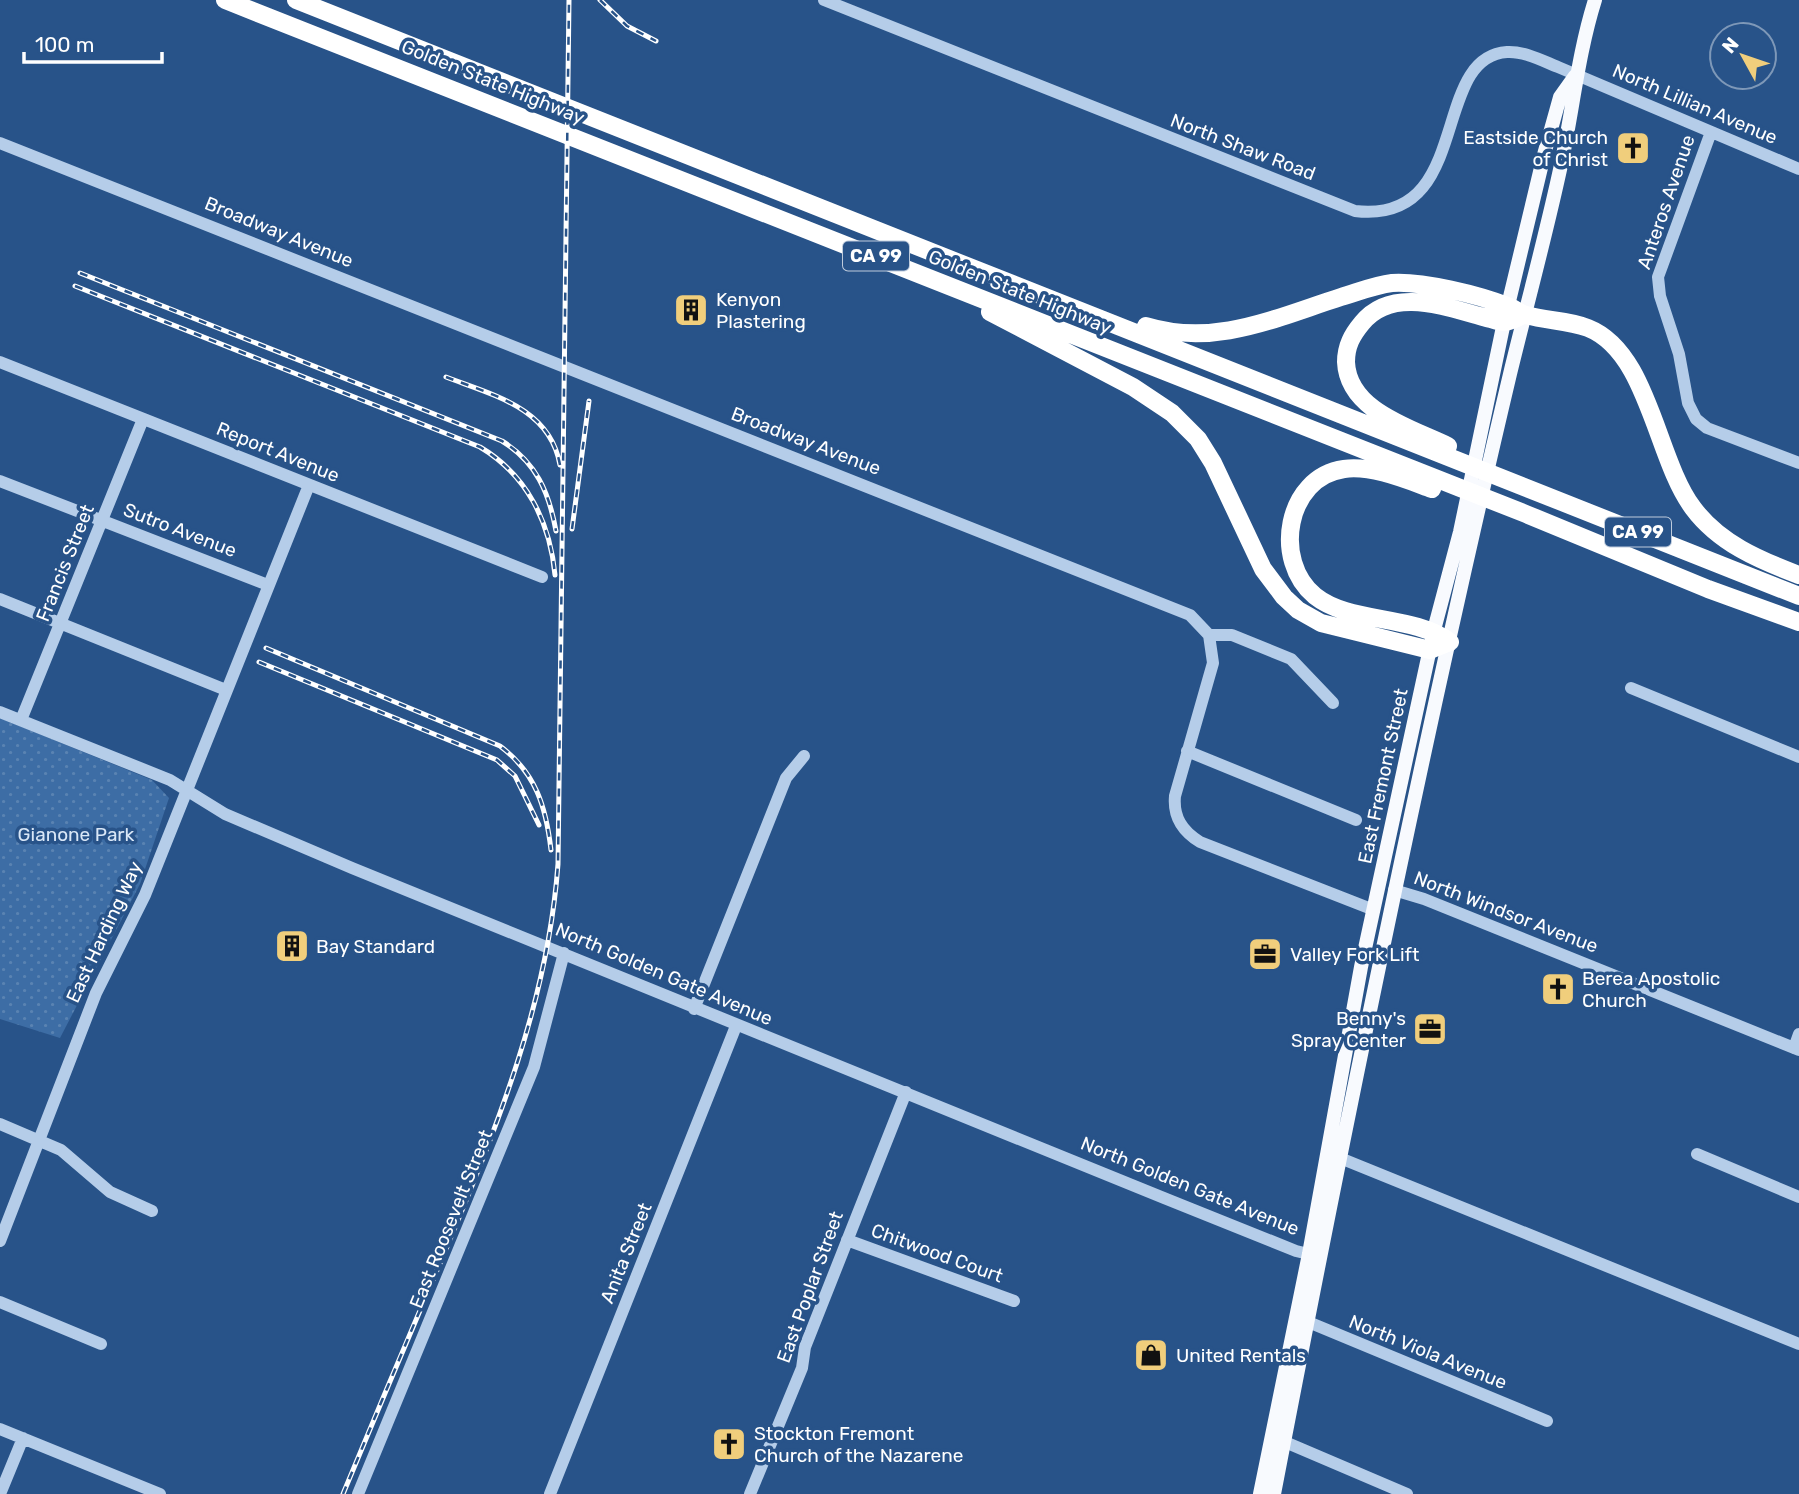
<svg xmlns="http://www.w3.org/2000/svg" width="1799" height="1494" viewBox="0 0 1799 1494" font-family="Rubik,sans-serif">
	<defs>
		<pattern id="park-dots" width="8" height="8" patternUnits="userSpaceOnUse" patternTransform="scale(1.75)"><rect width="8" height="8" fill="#3d6da5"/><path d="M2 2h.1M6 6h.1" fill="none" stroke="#5a83b2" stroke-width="1.8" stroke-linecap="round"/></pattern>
	</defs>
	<rect width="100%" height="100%" fill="#285389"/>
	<!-- park -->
	<path fill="url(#park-dots)" d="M0 718 152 780 169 798 140 884 60 1038 0 1019Z"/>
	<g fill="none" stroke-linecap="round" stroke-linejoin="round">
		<!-- minor -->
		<path stroke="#b5cde9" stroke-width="12" d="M824 0 1355 211C1474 225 1429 57 1507 52 1524 51 1543 61 1558 67L1799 169
			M1711 132 1658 277 1660 296 1679 354 1688 403 1696 419 1707 428 1799 463
			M0 143 1190 615 1209 635 1213 663 1175 796C1173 817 1182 831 1200 842L1374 910
			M0 362 542 577
			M0 481 268 585
			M0 599 226 690
			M1209 635H1232L1291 659 1333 703
			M1631 688 1799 757
			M0 712 170 780 225 814 352 868 1164 1198 1296 1251 1317 1256
			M21 720 143 419
			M1187 751 1356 820
			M1394 890 1424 899 1799 1050
			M694 1009 786 778 804 756
			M1794 1048 1799 1034
			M0 1124 61 1150 110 1192 152 1211
			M1697 1154 1799 1197
			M1340 1158 1799 1344
			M847 1240 1014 1301
			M0 1241 96 993 145 895 309 485
			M0 1302 101 1344
			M1301 1319 1547 1421
			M0 1429 160 1494
			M1278 1439 1407 1494
			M0 1494 23 1438
			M358 1494 534 1067 564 953
			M550 1494 736 1026
			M750 1494 802 1368 805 1347 906 1092"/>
		<!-- major -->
		<path stroke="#f8fafe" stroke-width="14" d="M1260 1494 1309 1254 1361 967 1434 630 1460 532 1504 322 1545 151 1560 97 1575 76
			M1274 1494C1346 1119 1422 745 1510 374 1527 304 1546 235 1561 165 1573 109 1578 54 1595 0"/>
		<!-- highway -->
		<path stroke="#fff" stroke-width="18" d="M225 0 1526 514 1708 589 1799 622
			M296 0 1799 596
			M990 312 1133 387 1172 413 1198 439 1213 463 1263 569 1284 597 1298 610 1321 623 1430 650 1450 642
			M1146 326C1215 347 1275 318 1341 297 1358 292 1375 285 1392 283 1423 281 1479 295 1507 306 1514 308 1519 313 1526 315 1546 321 1568 320 1588 328 1649 352 1656 459 1693 508 1719 543 1759 560 1799 575
			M1448 446C1411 428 1348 411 1346 362 1346 346 1352 335 1362 323 1392 286 1445 307 1483 317 1489 318 1498 322 1504 322 1510 322 1518 317 1524 315
			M1432 489C1407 480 1372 465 1344 469 1286 477 1272 561 1315 596 1350 624 1412 614 1450 642"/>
		<!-- rail casing -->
		<g stroke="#fff" stroke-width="5">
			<path id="rail" d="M600 0 627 26 656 41
				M80 273 502 441C536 462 549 492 556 531
				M75 286 480 447C527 475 550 522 555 575
				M446 377C493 395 550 408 560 465
				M572 529 589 401
				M266 648 500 746C536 773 546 807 551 850
				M259 662 497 760 515 776 539 825
				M343 1494C377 1412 411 1331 446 1249 498 1124 548 1001 558 864L569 0"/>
		</g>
		<!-- rail -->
		<use href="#rail" stroke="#285389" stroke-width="2.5" stroke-dasharray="8" stroke-linecap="butt"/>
	</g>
	<!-- icons -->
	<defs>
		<g id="church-square" transform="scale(1.75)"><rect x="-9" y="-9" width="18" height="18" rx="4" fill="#f0ce7c" stroke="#285389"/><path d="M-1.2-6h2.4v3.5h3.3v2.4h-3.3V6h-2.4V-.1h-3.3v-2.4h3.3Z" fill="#111"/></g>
		<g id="building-square" transform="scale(1.75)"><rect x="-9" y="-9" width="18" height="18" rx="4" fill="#f0ce7c" stroke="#285389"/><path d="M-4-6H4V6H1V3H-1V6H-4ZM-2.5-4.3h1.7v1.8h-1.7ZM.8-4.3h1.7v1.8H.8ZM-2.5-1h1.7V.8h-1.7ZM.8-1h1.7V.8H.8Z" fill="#111"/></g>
		<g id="office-square" transform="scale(1.75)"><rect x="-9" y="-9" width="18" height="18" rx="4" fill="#f0ce7c" stroke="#285389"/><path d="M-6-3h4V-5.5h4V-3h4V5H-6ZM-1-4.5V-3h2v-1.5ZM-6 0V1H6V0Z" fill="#111"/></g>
		<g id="shop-square" transform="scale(1.75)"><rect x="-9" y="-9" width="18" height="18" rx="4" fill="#f0ce7c" stroke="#285389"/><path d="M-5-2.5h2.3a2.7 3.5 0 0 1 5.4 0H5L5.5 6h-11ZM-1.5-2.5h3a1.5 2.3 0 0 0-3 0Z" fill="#111"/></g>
	</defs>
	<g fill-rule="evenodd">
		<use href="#church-square" x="1633" y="148"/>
		<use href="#building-square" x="691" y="310"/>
		<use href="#building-square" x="292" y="946"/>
		<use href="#office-square" x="1265" y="954"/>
		<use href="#church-square" x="1558" y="989"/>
		<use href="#office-square" x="1430" y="1029"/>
		<use href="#shop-square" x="1151" y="1355"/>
		<use href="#church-square" x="729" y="1444"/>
	</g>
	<g text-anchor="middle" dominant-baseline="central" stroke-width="7" stroke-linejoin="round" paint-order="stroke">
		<!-- shield labels -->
		<g fill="#285389" stroke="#becbdc" stroke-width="2">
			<rect x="843" y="241.5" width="66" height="29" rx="5"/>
			<rect x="1605" y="517.5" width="66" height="29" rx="5"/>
		</g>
		<g font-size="18" font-weight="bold" fill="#fff">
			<text x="876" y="256">CA 99</text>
			<text x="1638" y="532">CA 99</text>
		</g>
		<!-- street labels -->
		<g font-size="19" fill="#fff" stroke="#285389">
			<text transform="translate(493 82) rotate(22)">Golden State Highway</text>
			<text transform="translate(1695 104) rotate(23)">North Lillian Avenue</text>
			<text transform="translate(1243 147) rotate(21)">North Shaw Road</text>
			<text transform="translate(1666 202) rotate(-71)">Anteros Avenue</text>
			<text transform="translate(279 232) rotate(22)">Broadway Avenue</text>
			<text transform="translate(1020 292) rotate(22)">Golden State Highway</text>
			<text transform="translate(806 441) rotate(21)">Broadway Avenue</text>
			<text transform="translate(278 452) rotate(22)">Report Avenue</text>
			<text transform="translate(180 530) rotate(21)">Sutro Avenue</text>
			<text transform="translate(65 563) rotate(-68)">Francis Street</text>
			<text transform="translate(1383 776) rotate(-78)">East Fremont Street</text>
			<text transform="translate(1506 912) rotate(21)">North Windsor Avenue</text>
			<text transform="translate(104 932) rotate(-65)">East Harding Way</text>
			<text transform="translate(664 974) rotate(23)">North Golden Gate Avenue</text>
			<text transform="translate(1190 1186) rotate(22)">North Golden Gate Avenue</text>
			<text transform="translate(451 1219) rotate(-68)">East Roosevelt Street</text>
			<text transform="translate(626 1253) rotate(-68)">Anita Street</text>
			<text transform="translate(937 1253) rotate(20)">Chitwood Court</text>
			<text transform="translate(810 1287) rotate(-70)">East Poplar Street</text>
			<text transform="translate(1428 1352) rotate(22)">North Viola Avenue</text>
		</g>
		<!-- poi labels -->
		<g font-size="19" fill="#fff" stroke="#285389" text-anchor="start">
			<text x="1608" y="137" text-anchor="end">Eastside Church<tspan x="1608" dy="22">of Christ</tspan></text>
			<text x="716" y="299">Kenyon<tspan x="716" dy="22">Plastering</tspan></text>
			<text x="316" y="946">Bay Standard</text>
			<text x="1290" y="954">Valley Fork Lift</text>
			<text x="1582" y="978">Berea Apostolic<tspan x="1582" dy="22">Church</tspan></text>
			<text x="1406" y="1018" text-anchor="end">Benny's<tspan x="1406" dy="22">Spray Center</tspan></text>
			<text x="1176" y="1355">United Rentals</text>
			<text x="754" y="1433">Stockton Fremont<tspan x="754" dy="22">Church of the Nazarene</tspan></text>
		</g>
		<!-- park labels -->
		<g font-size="19" fill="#d9e7f7" stroke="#285389">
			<text x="76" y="834">Gianone Park</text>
		</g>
	</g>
	<!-- north arrow -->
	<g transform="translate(1743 56) rotate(310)"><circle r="33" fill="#285389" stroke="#7e98b8" stroke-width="2"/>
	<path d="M0-5L12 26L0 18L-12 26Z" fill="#f0ce7c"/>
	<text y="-10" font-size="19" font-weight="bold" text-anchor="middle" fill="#ffffff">N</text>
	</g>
	<!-- scale -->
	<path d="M24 52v10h138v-10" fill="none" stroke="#ffffff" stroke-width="3.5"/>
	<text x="35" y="52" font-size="21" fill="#ffffff" stroke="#285389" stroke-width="5" paint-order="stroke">100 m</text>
</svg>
